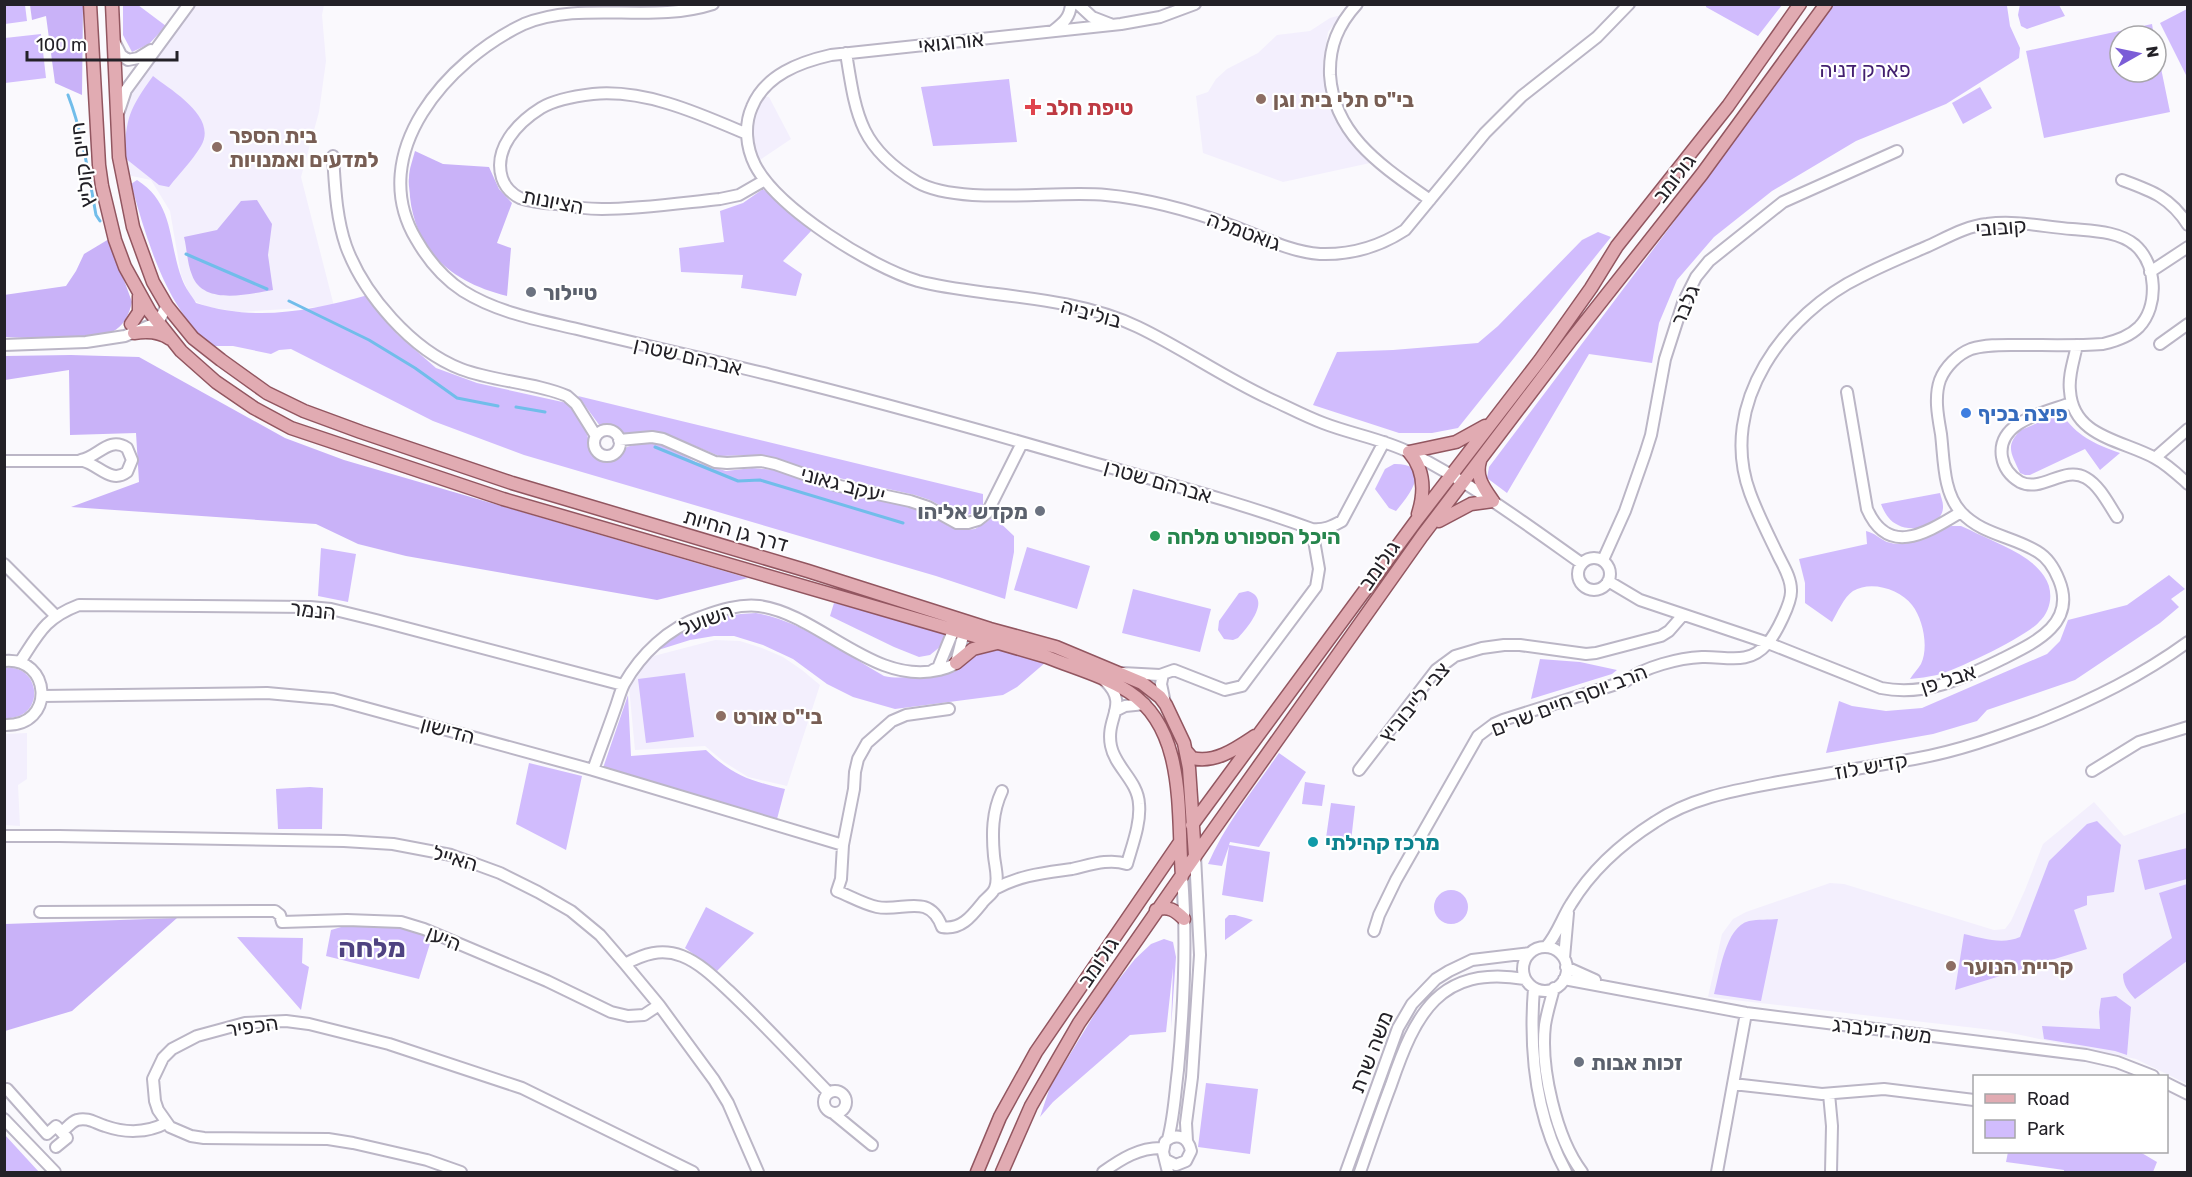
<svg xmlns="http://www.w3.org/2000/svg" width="2192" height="1177" viewBox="0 0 2192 1177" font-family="Rubik,Heebo,sans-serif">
	<rect width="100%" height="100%" fill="#faf9fd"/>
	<!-- built -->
	<path fill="#f3effd" d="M194 5H324L322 15 326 61 319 112 301 177 334 306 240 312 208 307 192 300 181 275 170 211 151 180 127 175 123 119 134 84Z
		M1341 15 1328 32 1323 63 1327 101 1340 129 1370 163 1283 182 1203 153 1196 96 1208 92 1216 79 1227 69 1258 53 1277 35 1310 31 1330 18Z
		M756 96 769 97 791 139 754 164 749 149Z
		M715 640 740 641 762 648 783 657 802 670 820 685 787 786 748 777 724 762 705 746 635 750 629 687 646 658Z
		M27 733V779L18 785 20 826 5 825V734Z
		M2094 802 2124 836 2187 812V1084L2136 1059 2001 1031 1708 997 1722 934 1733 919 1746 912 1830 883 1844 884 1994 930 2005 929 2011 921 2025 890 2043 844Z"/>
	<!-- green -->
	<path fill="#d1bcfd" d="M2020 4 2059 5 2065 16 2027 29 2021 26 2018 15Z
		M4 5H25L27 21 5 24Z
		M123 5H138L166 26 149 44 132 52 123 35Z
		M1706 5H1782L1758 36 1706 7Z
		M1833 5H2009L2007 6 2010 26 2020 48 2019 58 1946 104 1856 141 1772 191 1714 237 1677 280 1659 323 1652 363 1589 354 1507 493 1487 478 1489 467 1710 174Z
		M2187 9V77L2160 23Z
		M2152 24 2154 36H2120V72H2156V44L2170 112 2044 138 2026 51Z
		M41 34 46 78 5 83V38Z
		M153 76C172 91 218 117 201 146 192 161 179 174 169 187L159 185 125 158C125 118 130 108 153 76Z
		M1009 79 1017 142 933 146 921 87Z
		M1980 87 1992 108 1963 124 1952 103Z
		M137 180C175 204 168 243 182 279 185 288 192 296 196 303 256 322 309 311 368 295L397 334 436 368 477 383 567 403 581 416 594 456 605 461 619 456 627 447 640 443 662 444 696 462 726 471 752 468 775 470 874 496 914 508 931 515 950 527 966 530 975 529 994 517 1014 536V552L1005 599 936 576 524 455 433 421 291 349 279 350 271 354 233 346H210C164 302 148 243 131 184Z
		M763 189 812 230 783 261 802 274 796 296 741 288 743 275 681 272 679 248 724 242 720 211 743 203Z
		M1598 232 1611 237 1458 428 1432 433H1399L1313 405 1337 352 1393 350 1478 343 1498 326 1582 240Z
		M578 396 983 494V507L971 514 960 516 930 500 915 495 839 478 769 458 753 455 719 456 671 436 654 433 622 436 616 429 600 426Z
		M2061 413C2078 437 2093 443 2120 453L2100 470 2085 449 2030 475H2025L2020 473C2012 454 2004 446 2021 430Z
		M1394 464C1434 463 1409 496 1396 511L1389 508 1375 489 1385 469Z
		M1940 493C1941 497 1943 502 1943 506 1944 526 1912 533 1898 525 1889 521 1884 512 1881 504Z
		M1951 526H1961L1970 530C1993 542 2029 553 2044 576 2054 590 2052 610 2039 622 2026 637 1957 670 1937 675 1928 677 1919 678 1910 679 1913 674 1918 669 1921 664 1929 647 1923 619 1912 605 1900 589 1871 580 1853 591 1844 597 1837 613 1832 622L1805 603V583L1799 559 1867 544 1866 531C1875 533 1880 539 1887 542 1910 549 1931 534 1951 526Z
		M1027 547 1090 566 1077 609 1014 590Z
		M321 548 356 554 348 602 318 596Z
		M2169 575 2185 589 2171 599 2179 607 2160 623 2075 680 1987 710 1977 721 1933 734 1826 753 1839 701 1852 706 1886 711 1922 708 2047 654 2060 641 2068 620 2127 605Z
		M1133 589 1211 609 1200 652 1122 633Z
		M1248 591C1272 599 1248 627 1238 638L1233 640 1224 639 1218 630 1219 621 1239 593Z
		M834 603 944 630 946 642 930 655 919 657 894 647 830 616Z
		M756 613C802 621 844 653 884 676 929 686 966 645 1011 649 1022 651 1035 658 1046 662L1017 687 1003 695 895 709 853 697 827 684 793 659 763 645 734 636H714L690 640 655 651C687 624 714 615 756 613Z
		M1540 659 1580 662 1617 670 1612 674 1531 699Z
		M5 668C42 664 46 720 5 718Z
		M685 673 694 737 646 743 638 679Z
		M628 695 631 756 706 750C734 776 748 780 785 789L777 819 603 768Z
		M1279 753 1306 772 1259 847 1230 842 1229 845 1270 852 1263 902 1222 895 1229 846 1222 866 1208 864C1225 824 1254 789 1279 753Z
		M529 763 582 776 566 850 516 824Z
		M1305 782 1325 785 1322 806 1302 804Z
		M310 787 323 788 322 829H278L276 789Z
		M1331 803 1355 806 1351 841 1326 838Z
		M2097 821 2121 845 2114 892 2087 896V905L2074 910 2087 949 1955 990 1964 934C1982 938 2002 945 2020 937L2049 861 2087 824Z
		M2187 848V879L2145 890 2138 860Z
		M2187 884V961L2135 999C2128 991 2123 985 2123 974L2172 938 2159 893Z
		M1434 907a17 17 0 1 1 34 0a17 17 0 1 1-34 0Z
		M706 907 754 933 717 971 685 948Z
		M1229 915H1235L1253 920 1225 940V919Z
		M1778 919 1761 1001 1714 994C1720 973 1725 927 1749 921 1758 919 1769 920 1778 919Z
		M379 924 405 929 432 937 419 979 326 956 331 930 348 925Z
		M237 937 303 938 302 963 309 967 301 1010Z
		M1164 939 1173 942 1176 957 1171 1028 1173 968 1166 1032 1130 1035 1053 1102 1040 1117 1050 1087 1105 997 1135 959 1151 944Z
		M2116 996 2131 1007 2127 1055 2115 1051 2044 1039 2042 1026 2100 1029 2099 1012 2101 998Z
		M1206 1083 1258 1089 1250 1154 1198 1147Z
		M4 1135H5L39 1172H5Z
		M2008 1152H2140L2157 1162 2153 1172H2064V1170L2006 1162Z"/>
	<!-- forest -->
	<path fill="#c9b2f8" d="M30 5H83L82 95 55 83 46 16 32 20Z
		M415 151 443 164 489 167 499 189 512 203 497 243 511 248 507 296C454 283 416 253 410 197 410 191 408 184 409 178 409 169 413 159 415 151Z
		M257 200 272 224 268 255 273 290C249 294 203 306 192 275 187 263 187 249 184 237L217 230 241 201Z
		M109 239 132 302C129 315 124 326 112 332 92 342 29 338 5 337L4 295 66 286 76 271 84 254Z
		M71 355 139 357 285 438 344 460 748 578 657 600 406 556 358 544 316 524 71 507 139 482 136 433 70 435 69 370 5 380V356Z
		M177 918 72 1011 5 1031V924Z"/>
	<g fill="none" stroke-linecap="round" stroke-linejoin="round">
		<!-- stream -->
		<path stroke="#71bdea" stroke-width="3" d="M68 95C82 131 89 176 96 215L100 221
			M186 254 267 289
			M289 301 369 340 415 368 457 398 498 406
			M516 407 545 412
			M655 447 738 481 760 480 903 523"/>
		<!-- minor casing -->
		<g stroke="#bbb6c6" stroke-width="14">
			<path id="minor" d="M713 4C651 24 583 0 524 24 448 60 365 153 416 239 428 260 443 278 463 291 498 313 539 320 577 329 642 345 707 359 771 375 872 400 973 428 1073 457 1153 480 1233 500 1312 529 1324 530 1331 527 1342 521L1384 442
				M1078 4 1092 17 1110 24
				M1195 4 1160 17 1121 24 831 55C800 62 765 75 752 107 744 125 746 147 755 165 778 209 871 267 918 281 941 287 965 290 988 293 1038 299 1092 305 1138 327 1182 348 1223 377 1268 398 1286 406 1304 416 1323 423 1351 434 1383 439 1411 453 1471 483 1526 524 1581 563
				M1357 4C1338 25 1329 46 1330 75 1334 137 1385 168 1430 200
				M1053 31C1063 23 1070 18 1071 4
				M114 41 121 55 128 60 138 58 151 50
				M846 53C856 115 859 147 917 182 958 206 1056 190 1106 195 1150 199 1192 211 1233 226 1260 236 1290 252 1320 254 1351 255 1379 247 1405 230L1485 133 1522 96 1597 37 1629 4
				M119 111 126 90 189 4
				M747 134C700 114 646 89 593 94 576 96 556 99 541 108 517 123 493 149 502 178 505 187 512 194 520 198 532 202 544 203 556 204 571 207 586 209 602 209 641 209 681 203 720 199L739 195 765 180
				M333 156C335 186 336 217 346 246 364 295 412 350 461 369 495 382 534 382 567 396L576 404 596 436
				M2122 180C2152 191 2170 197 2188 225
				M2150 272 2188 247
				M2160 344 2188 324
				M4 345 86 342 125 336 158 322 167 306
				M2077 345C2074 360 2068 376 2070 391 2073 437 2122 440 2155 458 2168 465 2177 474 2188 484
				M1847 392 1867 509C1889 559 1929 531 1961 512
				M2071 403C2047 412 1996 421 2002 457 2004 469 2010 476 2020 482 2042 493 2064 465 2086 478 2100 486 2109 505 2117 517
				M594 443a13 13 0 1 1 26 0a13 13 0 1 1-26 0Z
				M619 440 652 437 663 439 715 462 727 463 761 461 775 464 835 485 910 501 928 507 957 523H968L978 520 987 513 1022 443
				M2155 458 2188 429
				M4 461H83C99 465 111 484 127 472L132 460 127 448C109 436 98 457 81 460
				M1578 574a16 16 0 1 1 32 0a16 16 0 1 1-32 0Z
				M1603 560 1625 511 1645 454 1651 435 1665 359 1683 303 1696 277 1709 261 1783 202 1897 151
				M4 564 55 615
				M4 661C51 656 57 727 4 725
				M20 662C39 633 45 618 79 605L310 607 331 609 376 620 623 685
				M933 670 938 668 951 636 960 625
				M1122 673 1160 675 1174 670 1225 690 1242 686 1316 587 1319 569 1312 529
				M1163 674 1161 684 1165 703
				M42 696 267 693 333 699 593 770 843 845
				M949 709 906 715 892 721 867 743 858 759 855 772 854 789 843 845 841 879 837 891C850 896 863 904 877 907 903 912 929 892 942 927 961 930 971 917 983 902 986 898 993 894 995 888 999 879 995 866 994 856 992 834 992 812 1002 791
				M1115 711 1125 706 1145 704
				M593 770C600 750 608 729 615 709 618 701 620 692 624 684 641 654 668 628 701 617 720 610 739 604 759 606 819 614 874 686 939 670 946 668 951 667 956 663L964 632V626
				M1359 770 1436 670 1455 656 1482 648 1504 645H1520L1586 654 1596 653 1661 636 1669 631 1683 615
				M2092 771 2139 742 2188 727
				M4 836H59L344 841 393 844 451 855 500 873 538 892 571 911 600 935 625 964 659 1005 714 1080 728 1103 758 1172
				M995 889C1020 875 1044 873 1072 869 1090 865 1109 858 1127 864 1132 846 1141 823 1139 804 1138 781 1115 767 1111 746 1105 717 1130 705 1105 681
				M40 912 275 911 280 915 282 922 347 920 401 922 424 929 547 981 611 1012 628 1016 644 1015 659 1005
				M1374 931 1379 915 1396 880 1478 736 1494 724 1503 720 1626 681C1644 667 1679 658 1702 657 1726 656 1748 666 1767 644 1776 634 1792 602 1791 590 1791 578 1784 567 1779 557 1769 536 1758 515 1750 493 1717 404 1785 313 1862 276 1883 265 1905 256 1926 247 1946 238 1966 226 1987 224 2016 220 2044 227 2072 229 2092 231 2118 231 2135 245 2157 264 2159 306 2139 327 2129 337 2116 341 2103 344 2076 346 2048 345 2021 345 2005 345 1987 344 1971 349 1958 354 1945 367 1940 380 1934 397 1938 417 1941 434 1944 459 1943 493 1961 512 1982 535 2013 536 2038 552 2048 558 2055 570 2059 580 2077 624 2034 643 2002 659 1963 678 1926 697 1881 688L1768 643 1640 600 1608 581
				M1546 947C1557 935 1562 918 1571 904 1591 871 1622 843 1655 822 1692 797 1737 790 1779 782 1824 774 1869 767 1914 759 1959 751 1997 737 2040 721 2094 699 2141 676 2188 642
				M1523 969a22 22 0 1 1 44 0a22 22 0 1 1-44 0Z
				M1564 958 1568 913
				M625 964C644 954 661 948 682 956 700 963 716 979 729 991 764 1024 796 1059 829 1093
				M1566 967 1595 980
				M1564 979 1746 1013 2086 1055 2117 1062 2153 1076
				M1534 988C1529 1052 1535 1115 1566 1172
				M1554 988C1551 1000 1547 1012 1545 1025 1540 1067 1556 1138 1582 1172
				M2166 1083 2188 1094
				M1733 1084 1822 1094 1884 1089 1974 1100
				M7 1089 47 1134 56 1126 67 1138 56 1147
				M824 1102a11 11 0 1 1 22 0a11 11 0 1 1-22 0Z
				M1829 1094 1832 1126 1831 1172
				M833 1113 872 1145
				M4 1119 55 1172
				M62 1132C67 1128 71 1122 77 1120 88 1117 95 1123 105 1126 125 1133 147 1133 166 1123
				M1168 1139C1174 1117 1175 1093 1178 1070 1184 1006 1187 940 1182 876
				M1187 1141 1186 1123 1192 1077 1200 955 1195 856
				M1166 1160 1176 1165 1186 1161 1191 1151C1188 1136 1175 1132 1165 1142L1163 1152 1168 1172
				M461 1172 427 1160 353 1143 328 1139 204 1138 191 1136 170 1127 158 1110 155 1101 153 1079 163 1058 172 1049 197 1036 245 1023 286 1021 309 1024 389 1044 522 1088 693 1172
				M1103 1172C1121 1159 1140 1147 1163 1148
				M1346 1172 1398 1028 1412 1004 1436 979 1449 971 1472 960 1530 953
				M1360 1172C1370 1143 1380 1114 1391 1085 1415 1015 1439 964 1525 979
				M1717 1172 1746 1013"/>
		</g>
		<!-- major casing -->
		<g stroke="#925660" stroke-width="15">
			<path id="major" d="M90 4 99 165 102 186 115 240 125 267 150 312 181 351 216 382 254 408 291 428 503 499 1047 657C1074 668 1104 676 1129 692 1187 730 1177 814 1182 876
				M112 4 119 157 133 227 153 282 167 306 193 338 221 360 267 393 304 411 361 432 512 483 808 571 990 629 1056 647 1142 683 1160 697 1166 705 1184 743 1189 768 1195 856
				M131 324 139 312V296
				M134 333C147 331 159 331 170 339
				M1409 452 1456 442 1485 426
				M1409 452C1425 470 1425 492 1418 514
				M1480 461C1475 477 1484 488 1493 501
				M1439 521 1471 504 1493 501
				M956 663 973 649 997 643
				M1186 751 1192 758C1215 764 1237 748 1255 736
				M1192 825 1416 521 1540 360 1591 288 1617 246 1728 106 1800 4
				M1156 910C1168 905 1176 911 1184 919
				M977 1172 1000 1117 1036 1052 1180 842
				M1002 1172 1031 1106 1079 1023 1205 842 1422 536 1571 340 1702 174 1826 4"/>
		</g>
		<!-- minor -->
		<use href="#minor" stroke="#fff" stroke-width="10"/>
		<!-- major -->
		<use href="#major" stroke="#e1abb2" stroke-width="12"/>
	</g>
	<!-- markers -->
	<g fill="#8d6e63" stroke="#fff" stroke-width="2">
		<circle cx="1261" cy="99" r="6"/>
		<circle cx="217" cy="147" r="6"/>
		<circle cx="721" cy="716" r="6"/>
		<circle cx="1951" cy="966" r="6"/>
	</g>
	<path fill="#e0444e" stroke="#fff" stroke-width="2" d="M1030 98h6v6h6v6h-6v6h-6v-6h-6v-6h6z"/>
	<g fill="#6b7280" stroke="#fff" stroke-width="2">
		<circle cx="531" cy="292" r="6"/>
		<circle cx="1040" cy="511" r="6"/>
		<circle cx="1579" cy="1062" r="6"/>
	</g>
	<circle fill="#3f7fe0" stroke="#fff" stroke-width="2" cx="1966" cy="413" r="6"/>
	<circle fill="#2e9e5b" stroke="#fff" stroke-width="2" cx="1155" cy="536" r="6"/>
	<circle fill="#0f9aa8" stroke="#fff" stroke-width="2" cx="1313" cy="842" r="6"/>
	<g text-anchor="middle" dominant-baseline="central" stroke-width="4.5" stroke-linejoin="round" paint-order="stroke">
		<!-- street labels -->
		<g font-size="21" fill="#232127" stroke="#fff">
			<text transform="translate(951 42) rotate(-6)">אורוגואי</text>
			<text transform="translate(82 165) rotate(-97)">חיים קוליץ</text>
			<text transform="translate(1674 178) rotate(-52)">גולומב</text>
			<text transform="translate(553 201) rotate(11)">הציונות</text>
			<text transform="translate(2001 227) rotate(-4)">קובובי</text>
			<text transform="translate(1244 231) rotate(20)">גואטמלה</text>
			<text transform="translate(1685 305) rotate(-67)">גלבר</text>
			<text transform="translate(1091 313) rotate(15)">בוליביה</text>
			<text transform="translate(688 356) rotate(13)">אברהם שטרן</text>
			<text transform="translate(1158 481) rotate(16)">אברהם שטרן</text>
			<text transform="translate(843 484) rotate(15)">יעקב גאוני</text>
			<text transform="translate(736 530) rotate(16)">דרך גן החיות</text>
			<text transform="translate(1379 565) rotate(-55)">גולומב</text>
			<text transform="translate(313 610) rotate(6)">הנמר</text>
			<text transform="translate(706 619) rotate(-20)">השועל</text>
			<text transform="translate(1948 679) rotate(-18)">אבל פן</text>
			<text transform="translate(1569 700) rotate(-21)">הרב יוסף חיים שרים</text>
			<text transform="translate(1414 702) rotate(-50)">צבי לייבוביץ</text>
			<text transform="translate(448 730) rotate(15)">הדישון</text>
			<text transform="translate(1871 766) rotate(-10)">קדיש לוז</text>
			<text transform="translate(455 858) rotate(16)">האייל</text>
			<text transform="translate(444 938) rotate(22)">היען</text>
			<text transform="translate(1098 962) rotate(-56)">גולומב</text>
			<text transform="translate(252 1026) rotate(-8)">הכפיר</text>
			<text transform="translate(1882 1030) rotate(7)">משה זילברג</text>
			<text transform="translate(1371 1052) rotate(-69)">משה שרת</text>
		</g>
		<!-- park labels -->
		<g font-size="21" fill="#43206f" stroke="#fff">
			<text x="1865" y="69">פארק דניה</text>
		</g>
		<!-- education labels -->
		<g font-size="21" font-weight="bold" fill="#785e54" stroke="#fff" text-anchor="start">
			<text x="1273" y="99">בי"ס תלי בית וגן</text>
			<text x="229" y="135">בית הספר<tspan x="229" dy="24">למדעים ואמנויות</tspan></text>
			<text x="733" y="716">בי"ס אורט</text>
			<text x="1963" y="966">קריית הנוער</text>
		</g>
		<!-- health labels -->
		<g font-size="21" font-weight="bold" fill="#be3a42" stroke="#fff" text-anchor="start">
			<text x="1046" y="107">טיפת חלב</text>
		</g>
		<!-- worship labels -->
		<g font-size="21" font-weight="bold" fill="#5b616d" stroke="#fff" text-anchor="start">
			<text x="543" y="292">טיילור</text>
			<text x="1028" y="511" text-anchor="end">מקדש אליהו</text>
			<text x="1591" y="1062">זכות אבות</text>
		</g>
		<!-- shop labels -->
		<g font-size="21" font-weight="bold" fill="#366cbe" stroke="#fff" text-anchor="start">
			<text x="1978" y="413">פיצה בכיף</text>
		</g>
		<!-- leisure labels -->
		<g font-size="21" font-weight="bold" fill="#27864d" stroke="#fff" text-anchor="start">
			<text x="1167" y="536">היכל הספורט מלחה</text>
		</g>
		<!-- culture labels -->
		<g font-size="21" font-weight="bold" fill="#0d838f" stroke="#fff" text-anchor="start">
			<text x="1325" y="842">מרכז קהילתי</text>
		</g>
		<!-- district labels -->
		<g font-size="27" font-weight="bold" fill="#4f4381" stroke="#fff">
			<text x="372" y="948">מלחה</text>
		</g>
	</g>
	<!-- border -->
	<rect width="2192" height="1177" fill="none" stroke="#232127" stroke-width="12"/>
	<!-- legend -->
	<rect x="1973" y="1075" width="195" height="78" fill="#ffffff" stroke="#a7a6a9" stroke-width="1.5"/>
	<rect x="1985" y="1094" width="30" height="9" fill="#e1abb2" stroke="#a7a6a9" stroke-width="1.5"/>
	<text x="2027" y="1105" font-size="18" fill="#232127">Road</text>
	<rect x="1985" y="1120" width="30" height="18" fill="#d1bcfd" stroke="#a7a6a9" stroke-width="1.5"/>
	<text x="2027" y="1135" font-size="18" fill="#232127">Park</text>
	<!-- north arrow -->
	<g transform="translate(2138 54) rotate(81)"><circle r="28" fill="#ffffff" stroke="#a7a6a9" stroke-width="1.5"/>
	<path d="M0-4.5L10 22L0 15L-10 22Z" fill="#7b5dd7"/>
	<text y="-9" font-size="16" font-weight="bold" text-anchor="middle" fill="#232127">N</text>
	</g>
	<!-- scale -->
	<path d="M27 51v9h150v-9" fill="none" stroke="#232127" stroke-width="3"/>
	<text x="36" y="51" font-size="18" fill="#232127" stroke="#ffffff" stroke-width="4.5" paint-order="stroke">100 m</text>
</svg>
